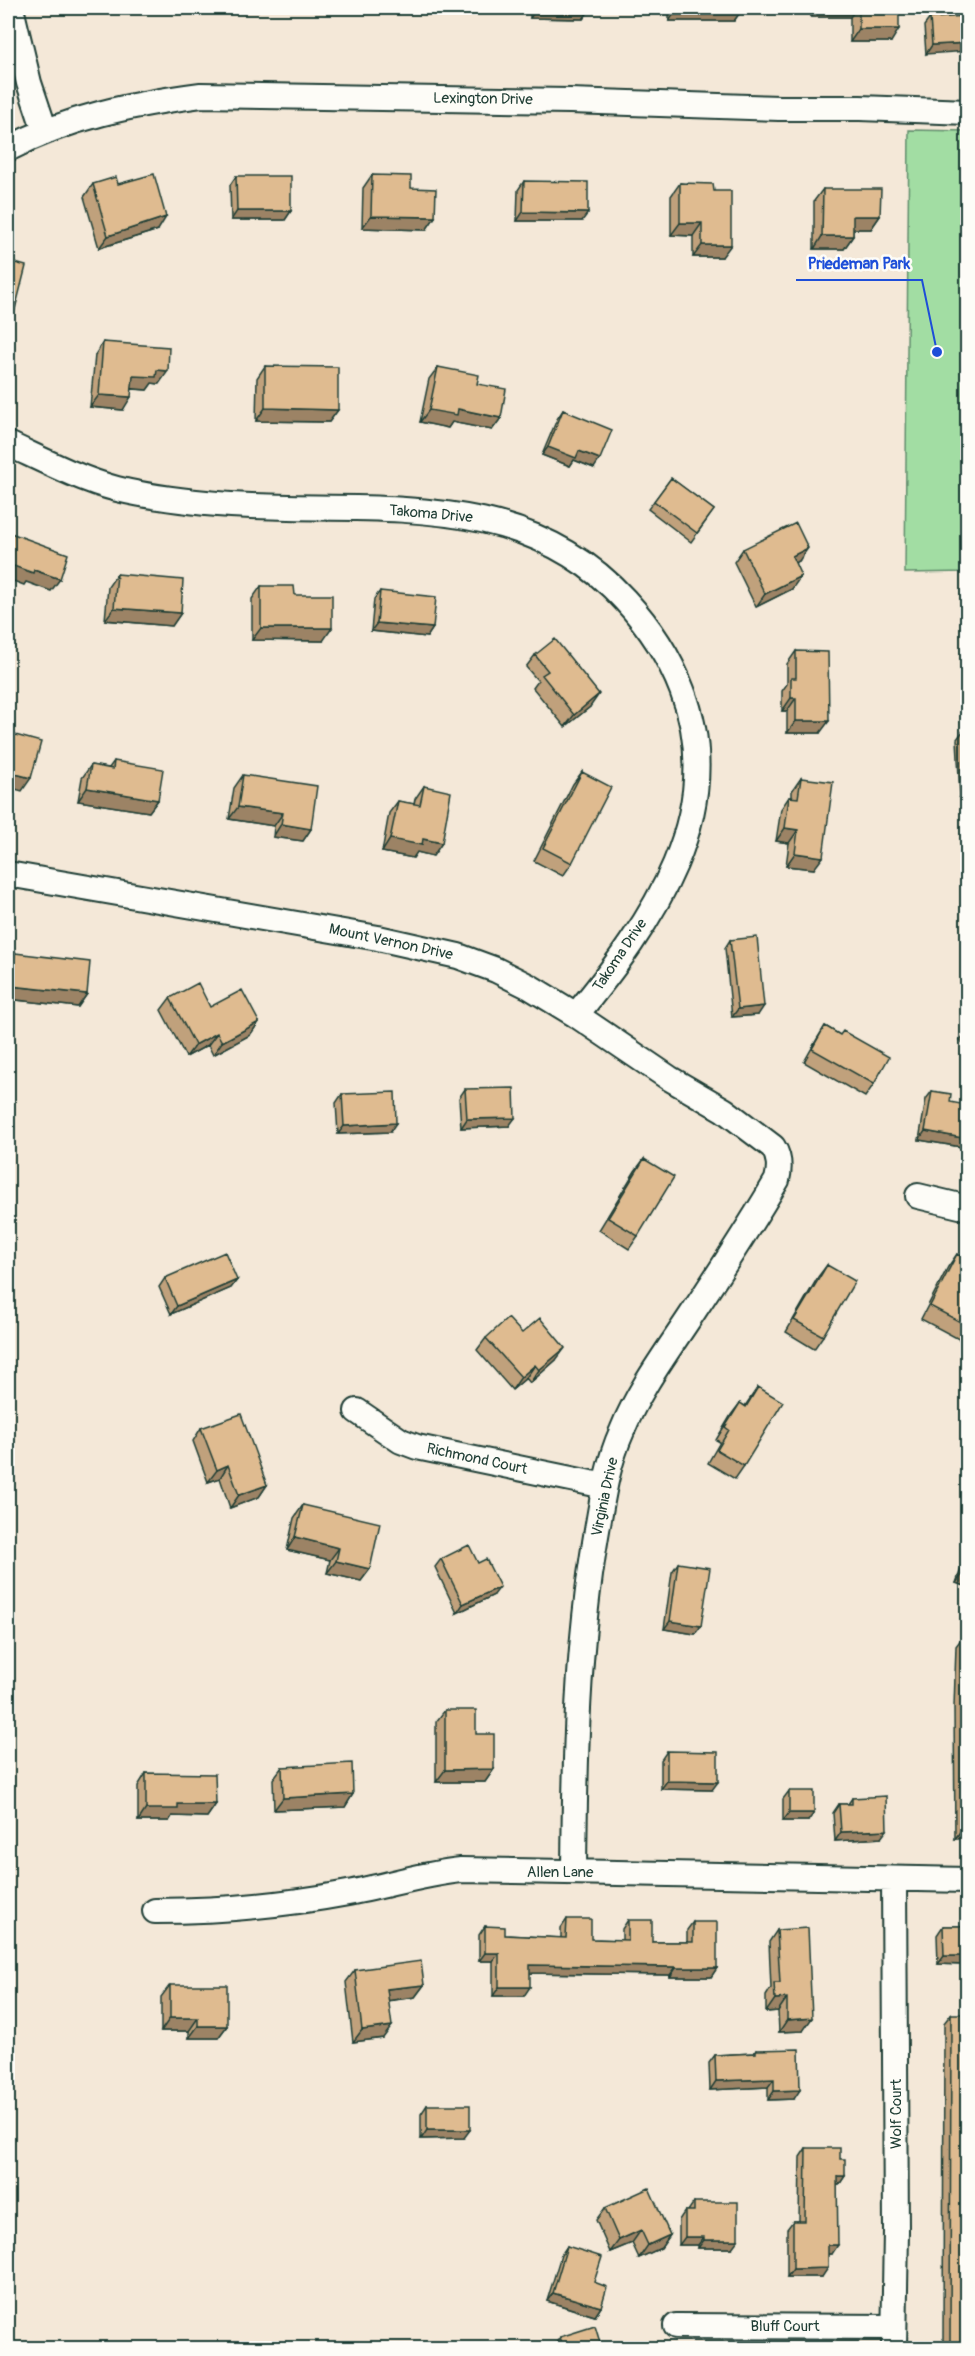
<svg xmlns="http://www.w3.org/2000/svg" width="975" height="2356" viewBox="0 0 975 2356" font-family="Pangolin,sans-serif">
	<rect width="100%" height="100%" fill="#f4e8d8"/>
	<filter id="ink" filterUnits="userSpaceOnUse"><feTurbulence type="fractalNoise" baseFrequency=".0167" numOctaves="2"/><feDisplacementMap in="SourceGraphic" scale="12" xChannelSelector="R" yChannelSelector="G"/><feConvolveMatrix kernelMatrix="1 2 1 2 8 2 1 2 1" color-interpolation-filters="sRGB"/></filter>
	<g filter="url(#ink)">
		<!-- green -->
		<path fill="#a2dda3" stroke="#608d6c" stroke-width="1.5" d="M909 130 967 131V572L905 573Z"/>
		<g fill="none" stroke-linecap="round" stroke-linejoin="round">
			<!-- street casing -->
			<g stroke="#1f3d34" stroke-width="28">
				<path id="street" d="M11 8 29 83 45 131
					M8 149C68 117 133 104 201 95L570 101 779 108H860L968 112
					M8 444C43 460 79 479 117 489 146 496 176 500 206 503 350 518 515 479 625 600 650 627 669 656 682 690 730 812 651 924 576 1015
					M8 874 378 938 458 956 496 970 530 987 576 1015 669 1078 724 1110 773 1147C780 1158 780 1168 777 1180 750 1226 721 1270 692 1314 667 1352 639 1389 622 1431 607 1464 602 1501 596 1536 577 1647 575 1760 574 1871
					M918 1196 968 1208
					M357 1411 401 1441 417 1447 605 1486
					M894 1880 896 2231 894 2348
					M155 1911C220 1911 284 1905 348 1893 386 1886 422 1874 461 1870L968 1880
					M676 2326 894 2327"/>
			</g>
			<!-- street -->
			<use href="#street" stroke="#fdfcf7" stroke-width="24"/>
		</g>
		<!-- wall -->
		<path fill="#c0a17c" stroke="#1f3d34" stroke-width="1.5" d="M530 8H591L583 19 530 18Z
			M669 8H743L734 21H669Z
			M811 8H899L891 42H850V17H811Z
			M968 16 926 54 924 26 930 18Z
			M372 175 411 188 435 217 426 230 362 228 363 188Z
			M236 176 291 211 285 220H231L230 185Z
			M524 181 582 221H517L518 190Z
			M680 183 714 191 722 257H693V236L671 235V196Z
			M93 184H118L158 230 99 248 84 197Z
			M823 189 880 216 871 229H853V236L844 249H814V201Z
			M103 342 159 384 152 383 147 390 132 389 123 410 90 407 95 355Z
			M265 366 338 410 329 422 256 421 257 378Z
			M438 367 477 384 501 418 492 430 452 422 448 428 420 422 429 379Z
			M563 410 594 468 574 460 570 466 542 455 557 419Z
			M671 478 714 510 691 542 648 509Z
			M743 549 799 561 795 563 792 589 756 607 734 562Z
			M117 574 181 613 172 626 105 620 108 587Z
			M261 586 295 595 323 641 252 640V599Z
			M380 591 433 628 427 637 371 631 374 599Z
			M796 651 820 733H787V711H782V691L787 684V664Z
			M535 655 590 707 565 727 533 688 538 681 526 667Z
			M968 726V796L960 797 957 739 966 727Z
			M114 761 158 800 149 812 78 801 82 778 91 765 109 768Z
			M582 772 572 863 563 876 534 861 573 784Z
			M243 775 311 829 303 841 273 837 274 826 229 819 234 788Z
			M801 778 814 869 786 866 789 843 776 841 781 809 789 797H792V791Z
			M424 786 442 843 433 856 417 852 413 858 382 852 389 813 398 801 414 804 415 799Z
			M730 940 758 1015 732 1017 725 948Z
			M15 953 87 994 78 1007 8 999V964Z
			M170 998 210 1007 259 1022 250 1035 213 1055 208 1045 186 1057 161 1010Z
			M825 1026 840 1035 874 1084 865 1097 804 1062 817 1039Z
			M968 1030V1048L960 1040Z
			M465 1089 509 1126 461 1128 459 1098Z
			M932 1091 950 1102 964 1116 968 1117V1148L919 1140 926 1099Z
			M342 1094 390 1132 338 1134 336 1103Z
			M644 1159 638 1236 629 1249 599 1230 635 1171Z
			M957 1254 968 1260V1344L921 1319 948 1267Z
			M827 1265 823 1336 814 1349 786 1332 818 1277Z
			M165 1278 237 1280 231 1288 171 1314 159 1287Z
			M522 1333 556 1360 530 1383 526 1378 512 1390 477 1350 486 1338Z
			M758 1387 744 1466 735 1479 708 1463 720 1442 716 1440 731 1415 740 1403 745 1406Z
			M201 1428 267 1485 259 1497 230 1508 220 1478 208 1482 193 1441Z
			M303 1505 370 1569 361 1581 327 1573 330 1560 287 1550 294 1518Z
			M968 1549V1587L956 1583Z
			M441 1559 478 1563 494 1595 457 1613 435 1567Z
			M678 1563 695 1634 664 1629 672 1572Z
			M968 1621V1838L955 1839 954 1707 956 1646 965 1634H967Z
			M445 1710 476 1734 494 1769 485 1782H436V1722Z
			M667 1751 712 1790 661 1789V1760Z
			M282 1767 353 1794 345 1807 274 1810 273 1779Z
			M146 1773 216 1804 207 1817 172 1816 169 1821H138V1786Z
			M789 1791 808 1821H783V1799Z
			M852 1798 881 1838 835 1841 833 1813 839 1804H848Z
			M567 1919 591 1939 622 1940V1929L628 1920 652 1942H687V1930L693 1922 717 1968 711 1977H670V1975L530 1973 524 1996H493V1961H479V1935L485 1926 505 1935 561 1938V1928Z
			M943 1926H968V2005H964V1965L938 1964 937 1935Z
			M777 1930 803 2031 779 2032 778 2011 766 2012V1996L771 1988 769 1942Z
			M355 1970 424 1985 415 1997 388 2001 383 2038 353 2042 346 1982Z
			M170 1985 227 2026 218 2038H189V2031H161V1997Z
			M951 2014 968 2349H943L944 2023Z
			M756 2050 794 2099 768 2100V2087L710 2090 709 2063 715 2055 754 2053Z
			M427 2105 464 2138 421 2139V2114Z
			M806 2148 840 2159 845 2176 839 2185H837L832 2254H828L822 2277H787V2229L793 2221H799L800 2157Z
			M694 2202 732 2248H698V2245H679V2220L685 2211H688Z
			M605 2208 670 2235 661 2248 639 2258 632 2243 610 2252 596 2220Z
			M567 2246 594 2282 601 2307 595 2316 547 2301 561 2255Z
			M560 2337 602 2349H555L554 2346Z"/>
		<!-- shaded-wall -->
		<path fill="#9c8365" stroke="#1f3d34" stroke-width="1.5" d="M91 8H171L170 9Z
			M229 8H261L258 11H227Z
			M379 8H439L438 9Z
			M537 8H591L583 19 530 18Z
			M678 8H743L734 21H669Z
			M817 8H857L850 17H811Z
			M859 29H899L891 42H850Z
			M968 43V51L926 54 932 45Z
			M237 211H291L285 220H231Z
			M523 212 588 213 582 221H517Z
			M371 216 435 217 426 230 362 228Z
			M853 216H880L871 229H844Z
			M166 217 158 230 99 248 108 236Z
			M680 223H702L693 236 671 235Z
			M822 236H853L844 249H814Z
			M702 245H731L722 257H693Z
			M157 370 168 371 159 384 152 383 147 390 124 388 133 376Z
			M99 395 131 397 123 410 90 407Z
			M265 408 338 410 329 422 256 421Z
			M458 409 501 418 492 430 452 422 448 428 420 422 429 410Z
			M548 447 579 451 600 459 594 468 574 460 570 466 542 455Z
			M808 548 799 561 783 569 792 556Z
			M8 564 34 570 60 579 51 591 26 582 24 585 8 579Z
			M801 576 792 589 756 607 765 594Z
			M114 608 181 613 172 626 105 620Z
			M377 623 433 628 427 637 371 631Z
			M261 628H332L323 641 252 640Z
			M599 694 590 707 565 727 574 715Z
			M791 698H796L787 711H782Z
			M796 721H829L820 733H787Z
			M8 772 31 778 22 791 8 787Z
			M968 787V796L960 797Z
			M87 788 158 800 149 812 78 801Z
			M238 807 283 813 274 826 229 819Z
			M281 824 311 829 303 841 273 837Z
			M785 828 798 830 789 843 776 841Z
			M390 839H423L442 843 433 856 417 852 413 858 382 852Z
			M795 853 823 857 814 869 786 866Z
			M11 986 87 994 78 1007 8 999V991Z
			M764 1006 758 1015 732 1017 738 1009Z
			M259 1022 250 1035 213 1055 222 1042Z
			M217 1033 208 1045 186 1057 195 1045Z
			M515 1118 509 1126 461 1128 467 1119Z
			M396 1123 390 1132 338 1134 344 1126Z
			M925 1131 968 1139V1148L919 1140Z
			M237 1280 231 1288 171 1314 177 1306Z
			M565 1348 556 1360 530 1383 539 1370Z
			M535 1365 526 1378 512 1390 521 1377Z
			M228 1465 220 1478 208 1482 217 1470Z
			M267 1485 259 1497 230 1508 239 1495Z
			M295 1537 339 1548 330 1560 287 1550Z
			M336 1561 370 1569 361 1581 327 1573Z
			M965 1571 968 1572V1587L956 1583Z
			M500 1587 494 1595 457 1613 463 1604Z
			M670 1621 701 1626 695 1634 664 1629Z
			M494 1769 485 1782H436L445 1770Z
			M667 1781 718 1782 712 1790 661 1789Z
			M353 1794 345 1807 274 1810 283 1798Z
			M178 1804H216L207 1817 172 1816 169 1821H138L146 1809Z
			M789 1813H814L808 1821H783Z
			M964 1826H968V1838L955 1839Z
			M887 1830 881 1838 835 1841 841 1832Z
			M485 1953H499L493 1961H479Z
			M944 1956H968V1960L964 1965 938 1964Z
			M530 1965 676 1967 670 1975 524 1973Z
			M676 1968H717L711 1977H670Z
			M424 1985 415 1997 378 2002 387 1989Z
			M499 1987H530L524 1996H493Z
			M787 1998 778 2011 766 2012 775 1999Z
			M170 2018H198L189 2031H161Z
			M812 2018 803 2031 779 2032 787 2020Z
			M198 2026H227L218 2038H189Z
			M392 2026 383 2038 353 2042 362 2030Z
			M774 2079 768 2087 710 2090 716 2081Z
			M800 2090 794 2099 768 2100 774 2091Z
			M427 2130H470L464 2138 421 2139Z
			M837 2176H845L839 2185H831Z
			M641 2230 632 2243 610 2252 619 2240Z
			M670 2235 661 2248 639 2258 648 2245Z
			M685 2237H704L698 2245H679Z
			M704 2240H738L732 2248H698Z
			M828 2245H838L832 2254H822Z
			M828 2268 822 2277H787L793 2269Z
			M553 2293 601 2307 595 2316 547 2301Z"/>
		<!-- building -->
		<path fill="#dfbb90" stroke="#1f3d34" stroke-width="1.5" d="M859 8H899V29H859Z
			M968 16V43L932 45 930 18Z
			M154 174 166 217 108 236 93 184 116 177 118 184Z
			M372 175 411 176V188L436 189 435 217 371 216Z
			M236 176H291V211H237Z
			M524 181 588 182V213L523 212Z
			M680 183 713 184 714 191H731V245H702V223H680Z
			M823 189H881L880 216H853V236H822Z
			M8 261 26 266 9 333H8Z
			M103 342 169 347 168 371 157 370 156 377 133 376 131 397 99 395Z
			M265 366 338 367V410L265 408Z
			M438 367 479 375 477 384 506 389 501 418 458 409 457 415 429 410Z
			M563 410 612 430 600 459 579 451 576 458 548 447Z
			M671 478 714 510 697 533 654 501Z
			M796 523 808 548 792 556 801 576 765 594 743 549Z
			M8 532 68 554 60 579 34 570 33 573 8 564Z
			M117 574 183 580 181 613 114 608Z
			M261 586H294L295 595H332V628H261Z
			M380 591 436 597 433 628 377 623Z
			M555 639 599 694 574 715 542 675 548 671 535 655Z
			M796 651 828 652 829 721H796V698H791V678H796Z
			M968 726V755L966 727Z
			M8 733 41 742 31 778 8 772Z
			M114 761 163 769 158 800 87 788 91 765 113 769Z
			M582 772 611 787 572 863 543 848Z
			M243 775 317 786 311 829 281 824 283 813 238 807Z
			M801 778 833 782 823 857 795 853 798 830 785 828 789 797 798 798Z
			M424 786 451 792 442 843 423 839 422 845 390 839 398 801 420 805Z
			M757 937 764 1006 738 1009 730 940Z
			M15 953 90 962 87 994 11 986Z
			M198 983 210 1007 242 990 259 1022 222 1042 217 1033 195 1045 170 998Z
			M825 1026 840 1035 843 1031 889 1057 874 1084 812 1049Z
			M514 1088 515 1118 467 1119 465 1089Z
			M932 1091 951 1094 950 1102 966 1105 964 1116 968 1117V1139L925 1131Z
			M395 1092 396 1123 344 1126 342 1094Z
			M644 1159 674 1177 638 1236 608 1218Z
			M225 1252 237 1280 177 1306 165 1278Z
			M957 1254 968 1260V1326L930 1306Z
			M827 1265 855 1281 823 1336 794 1320Z
			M508 1318 522 1333 540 1318 565 1348 539 1370 535 1365 521 1377 486 1338Z
			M758 1387 783 1402 744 1466 717 1450 729 1430 725 1427 740 1403 746 1407Z
			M241 1414 267 1485 239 1495 228 1465 217 1470 201 1428Z
			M303 1505 380 1523 370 1569 336 1561 339 1548 295 1537Z
			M469 1545 478 1563 486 1559 500 1587 463 1604 441 1559Z
			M678 1563 710 1568 701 1626 670 1621Z
			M965 1634H968V1826H964L962 1694Z
			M445 1710H476V1734H494V1769L445 1770Z
			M667 1751 718 1752V1782L667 1781Z
			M352 1763 353 1794 283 1798 282 1767Z
			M146 1773 215 1774 216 1804H178V1809H146Z
			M789 1791H814V1813H789Z
			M886 1796 887 1830 841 1832 839 1804H852V1798Z
			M567 1919H591V1939L628 1940V1920H652V1942H693V1922H717V1968H676V1967L530 1965V1987H499V1953H485V1926L505 1927V1935L566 1938Z
			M943 1926H968V1956H944Z
			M808 1928 812 2018 787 2020V1998L775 1999 774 1983H780L777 1930Z
			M421 1961 424 1985 387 1989 392 2026 362 2030 355 1970Z
			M170 1985H227V2026H198V2018H170Z
			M951 2014H968V2349H950Z
			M799 2049 800 2090 774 2091V2079L716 2081 715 2055 756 2053V2050Z
			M427 2105H470V2130H427Z
			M806 2148H840V2159H845V2176H837L838 2245H828V2268L793 2269V2221H805Z
			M649 2188 670 2235 648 2245 641 2230 619 2240 605 2208Z
			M694 2202H738V2240H704V2237H685V2211H694Z
			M567 2246 602 2257 594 2282 607 2287 601 2307 553 2293Z
			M595 2326 602 2349H564L560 2337Z"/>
	</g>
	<g text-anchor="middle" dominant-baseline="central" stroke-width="5" stroke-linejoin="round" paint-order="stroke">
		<!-- street labels -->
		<g font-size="15" fill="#1f3d34" stroke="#fdfcf7">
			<text transform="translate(483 99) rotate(1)">Lexington Drive</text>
			<text transform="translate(431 514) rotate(5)">Takoma Drive</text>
			<text transform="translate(391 942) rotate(12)">Mount Vernon Drive</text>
			<text transform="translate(620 955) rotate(-56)">Takoma Drive</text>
			<text transform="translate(477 1459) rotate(12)">Richmond Court</text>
			<text transform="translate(605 1497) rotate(-78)">Virginia Drive</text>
			<text x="560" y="1872">Allen Lane</text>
			<text transform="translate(896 2114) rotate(-90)">Wolf Court</text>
			<text x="785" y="2326">Bluff Court</text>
		</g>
	</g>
	<!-- callouts -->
	<path fill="none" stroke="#1d4ed8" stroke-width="2" d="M937 352L922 280H796"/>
	<circle fill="#1d4ed8" stroke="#fdfcf7" stroke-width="2" cx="937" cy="352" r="6"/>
	<g font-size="16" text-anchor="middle" font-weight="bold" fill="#1d4ed8" stroke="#fdfcf7" stroke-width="5" stroke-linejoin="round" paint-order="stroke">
		<text x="859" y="269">Priedeman Park</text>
	</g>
	<!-- margin -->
	<rect width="975" height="2356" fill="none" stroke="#fdfcf7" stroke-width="30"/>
	<rect x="15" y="15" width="945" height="2326" fill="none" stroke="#1f3d34" stroke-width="2" filter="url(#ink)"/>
</svg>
